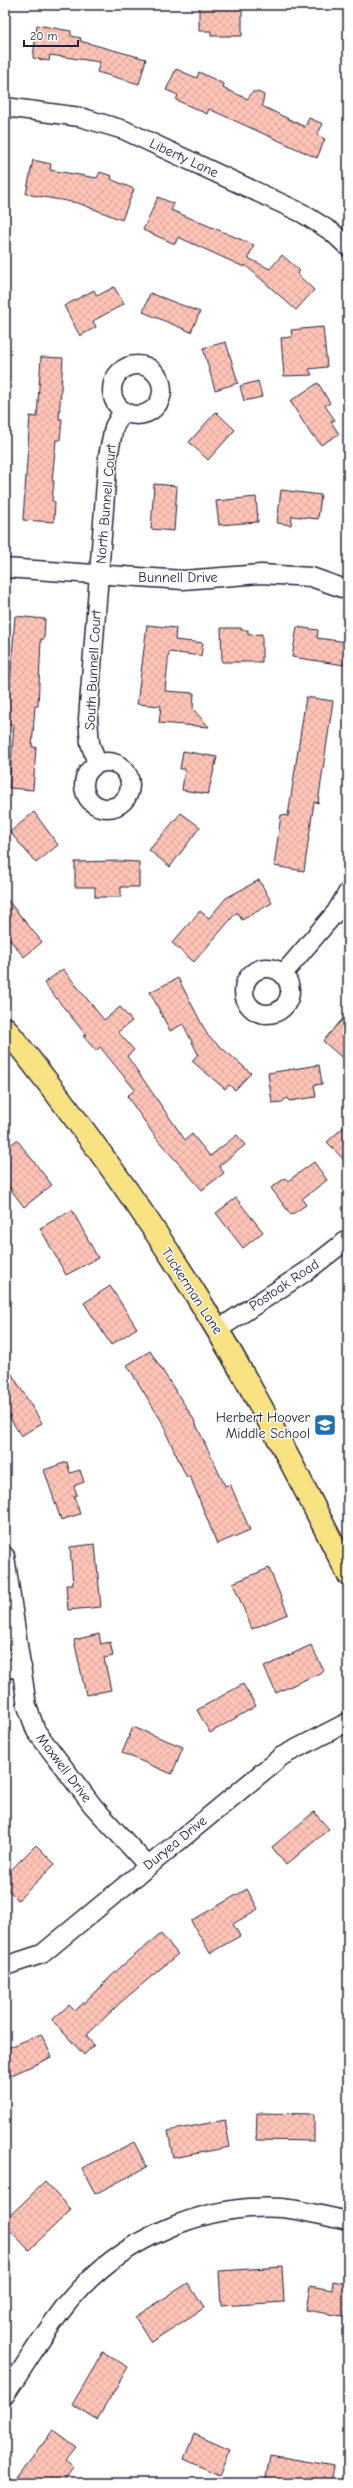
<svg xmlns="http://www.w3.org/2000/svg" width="353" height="2488" viewBox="0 0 353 2488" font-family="'Comic Neue',sans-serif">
	<defs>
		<pattern id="building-cross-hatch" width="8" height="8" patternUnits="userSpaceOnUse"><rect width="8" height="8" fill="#ffc4b7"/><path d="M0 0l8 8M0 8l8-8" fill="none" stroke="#daa89e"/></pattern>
	</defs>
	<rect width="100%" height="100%" fill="#fff"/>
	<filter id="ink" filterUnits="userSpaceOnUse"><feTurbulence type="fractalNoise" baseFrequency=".025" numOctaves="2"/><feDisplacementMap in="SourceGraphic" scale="8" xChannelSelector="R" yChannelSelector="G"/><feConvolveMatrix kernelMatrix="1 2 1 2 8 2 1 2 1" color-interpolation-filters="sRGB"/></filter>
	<g filter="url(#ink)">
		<!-- building -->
		<path fill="url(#building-cross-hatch)" stroke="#22223b" d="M199 5H242V36H211V31H199Z
			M37 25 71 31V36L81 38 80 41 146 59 139 84 97 72 100 62 50 55 49 61 33 58Z
			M176 69 197 78 199 72 224 84 223 88 248 99 252 92H258L264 95 262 106 305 127 309 118 323 124 317 135 325 139 317 158 209 109 207 114 176 100 178 95 166 90Z
			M33 160 51 164 50 170 97 178 100 172 112 176 111 179 115 181 134 189 122 220 78 203 26 194Z
			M158 197 174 204 171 210 254 245 248 258 270 269 282 255 300 271 297 274 314 290 296 310 245 265 244 267 178 237 175 244 143 230Z
			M114 287 124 304 93 321 96 327 80 336 64 306 94 290 97 296Z
			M150 293 200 312 191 332 143 312Z
			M323 327 327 367 309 369 312 375 284 376 281 338 292 337 291 330Z
			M226 342 238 383 215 390 203 348Z
			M41 357 63 358 59 419H62L60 440H56L52 481H54L52 501 55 502 54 522 23 520 30 416 37 417Z
			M258 381 262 397 244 401 240 386Z
			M318 383 330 403 325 406 335 420 331 422 339 434 321 445 314 436H312L290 401Z
			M216 412 235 430 208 460 189 442Z
			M154 484 177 486 174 531 151 529Z
			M281 490 321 495 318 519 292 516 291 525 277 523Z
			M256 497 258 522 219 525 216 501Z
			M15 616 45 619 44 639H41L38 706H35L32 747H36L33 790 9 788 14 725H7Z
			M147 625 176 628 175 640 203 643 201 656 169 652 165 691 194 693 193 709 209 727 159 723 161 706 137 704Z
			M297 627 318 630 317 638 347 642 344 665 292 657Z
			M221 628H241V630H248V635L262 634V662H222Z
			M306 697 333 701 318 803 314 802 304 871 274 866 281 815 288 816Z
			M183 751 217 757 208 794 182 790 185 769H180Z
			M34 812 58 845 36 863 10 832Z
			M181 813 200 827 170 867 149 850Z
			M119 861 139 862V887H121V897H95V887H75V862Z
			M259 880 272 903 242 920 237 912 194 962 172 943 200 911 209 918 226 898Z
			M5 897 42 942 24 957 5 934Z
			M63 969 104 1020 120 1007 132 1021 118 1032 134 1050 127 1056 185 1140 192 1134 210 1156 237 1135 245 1145 219 1166 224 1173 202 1190 156 1138 127 1096 135 1090 100 1047 96 1051 83 1036 86 1035 44 983Z
			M178 978 208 1036 251 1073 235 1090 229 1085 225 1089 192 1061 198 1054 183 1024 170 1031 150 992Z
			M348 1013V1063L323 1041Z
			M319 1065 322 1084 314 1085 316 1097 289 1101 287 1098 282 1102 272 1103 268 1073Z
			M348 1123V1164L327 1142Z
			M17 1140 52 1185 24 1207 5 1182V1149Z
			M314 1162 327 1180 302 1199 306 1205 291 1215 271 1188 285 1178 288 1181Z
			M236 1198 263 1232 243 1248 216 1213Z
			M72 1210 98 1258 66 1275 40 1228Z
			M110 1286 137 1328 111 1345 84 1303Z
			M150 1351 193 1418 225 1486 230 1484 250 1530 217 1544 190 1476 187 1478 165 1431 167 1430 127 1365Z
			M5 1363 42 1423 21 1436 5 1410Z
			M67 1462 70 1473 80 1470 84 1482 74 1486 77 1495 74 1496 80 1514 61 1520 44 1470Z
			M95 1544 101 1607 68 1610 66 1585H73L70 1547Z
			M269 1568 288 1614 252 1629 233 1583Z
			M99 1634 101 1644 110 1642 113 1656 104 1658 111 1690 86 1695 74 1640Z
			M311 1645 324 1671 276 1693 264 1667Z
			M243 1684 256 1706 210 1733 197 1710Z
			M133 1727 183 1747 172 1774 122 1753Z
			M314 1812 329 1829 286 1865 272 1847Z
			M36 1845 55 1864 18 1900 5 1887V1876Z
			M247 1889 258 1909 233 1924 240 1936 210 1953 191 1921Z
			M161 1934 178 1954 120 2003 86 2036 94 2045 84 2055 52 2020 69 2005 75 2011 124 1964Z
			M41 2034 52 2057 5 2078V2049Z
			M257 2113 314 2114V2141L256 2140Z
			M225 2120 230 2147 173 2158 168 2131Z
			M134 2142 147 2167 95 2194 82 2168Z
			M45 2182 71 2210 29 2250 5 2225V2220Z
			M282 2267 284 2302 221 2306 219 2271Z
			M333 2281 348 2284V2317L306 2310 310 2286 332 2290Z
			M188 2283 204 2308 151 2342 135 2317Z
			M103 2352 128 2367 97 2420 72 2405Z
			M53 2430 76 2447 65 2461 74 2468 63 2483H26L18 2477Z
			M194 2434 230 2450 219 2475 184 2459Z
			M270 2455 334 2466 331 2483H265Z"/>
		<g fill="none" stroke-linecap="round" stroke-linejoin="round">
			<!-- minor casing -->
			<g stroke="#22223b" stroke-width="21">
				<path id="minor" d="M5 107 80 117 124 130 302 213 332 232 348 247
					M112 390a25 25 0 1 1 50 0a25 25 0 1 1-50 0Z
					M5 568 183 580 261 574 311 577 348 590
					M84 785a23 23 0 1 1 46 0a23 23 0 1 1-46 0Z
					M97 764 90 743 88 719 108 456 114 427 123 411
					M244 991a23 23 0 1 1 46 0a23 23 0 1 1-46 0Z
					M283 974 336 912 348 892
					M217 1330 307 1271 348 1239
					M5 1556 27 1706 36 1731 93 1806 147 1865
					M5 1669 22 1667
					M5 1966 42 1954 282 1756 348 1722
					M5 2395C26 2364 46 2329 70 2300 121 2239 203 2203 282 2208 304 2210 327 2217 348 2221"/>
			</g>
			<!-- major casing -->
			<g stroke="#22223b" stroke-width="25">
				<path id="major" d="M5 1028C82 1124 155 1225 218 1331 265 1410 307 1492 348 1574"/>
			</g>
			<!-- minor -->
			<use href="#minor" stroke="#fff" stroke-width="18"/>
			<!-- major -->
			<use href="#major" stroke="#f8e281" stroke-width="22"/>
		</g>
	</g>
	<!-- icons -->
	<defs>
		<g id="school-square" transform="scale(1.15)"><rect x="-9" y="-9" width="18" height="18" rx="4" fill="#1f6fb2" stroke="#fff"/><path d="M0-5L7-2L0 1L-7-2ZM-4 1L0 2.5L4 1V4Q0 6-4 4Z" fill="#fff"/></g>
	</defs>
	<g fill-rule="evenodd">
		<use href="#school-square" x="325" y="1425"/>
	</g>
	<g text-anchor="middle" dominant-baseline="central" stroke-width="3" stroke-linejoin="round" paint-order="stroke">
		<!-- street labels -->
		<g font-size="14" fill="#22223b" stroke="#fff">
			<text transform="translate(184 158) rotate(25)">Liberty Lane</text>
			<text transform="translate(106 504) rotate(-85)">North Bunnell Court</text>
			<text x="178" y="577">Bunnell Drive</text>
			<text transform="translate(93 670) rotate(-87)">South Bunnell Court</text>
			<text transform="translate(284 1285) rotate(-34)">Postoak Road</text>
			<text transform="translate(192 1291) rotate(57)">Tuckerman Lane</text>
			<text transform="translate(64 1768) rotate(53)">Maxwell Drive</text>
			<text transform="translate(175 1843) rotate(-39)">Duryea Drive</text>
		</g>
		<!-- poi labels -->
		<g font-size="14" fill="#22223b" stroke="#fff" text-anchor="end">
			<text x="310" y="1417">Herbert Hoover<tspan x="310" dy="16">Middle School</tspan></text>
		</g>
	</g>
	<!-- margin -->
	<rect width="353" height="2488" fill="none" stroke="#fff" stroke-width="20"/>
	<rect x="10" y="10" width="333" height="2468" fill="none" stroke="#22223b" stroke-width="1.5" filter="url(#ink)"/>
	<!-- scale -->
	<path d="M24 40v6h54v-6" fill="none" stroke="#22223b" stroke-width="2"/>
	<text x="30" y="40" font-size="12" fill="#22223b" stroke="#ffffff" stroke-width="3" paint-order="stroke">20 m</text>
</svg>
